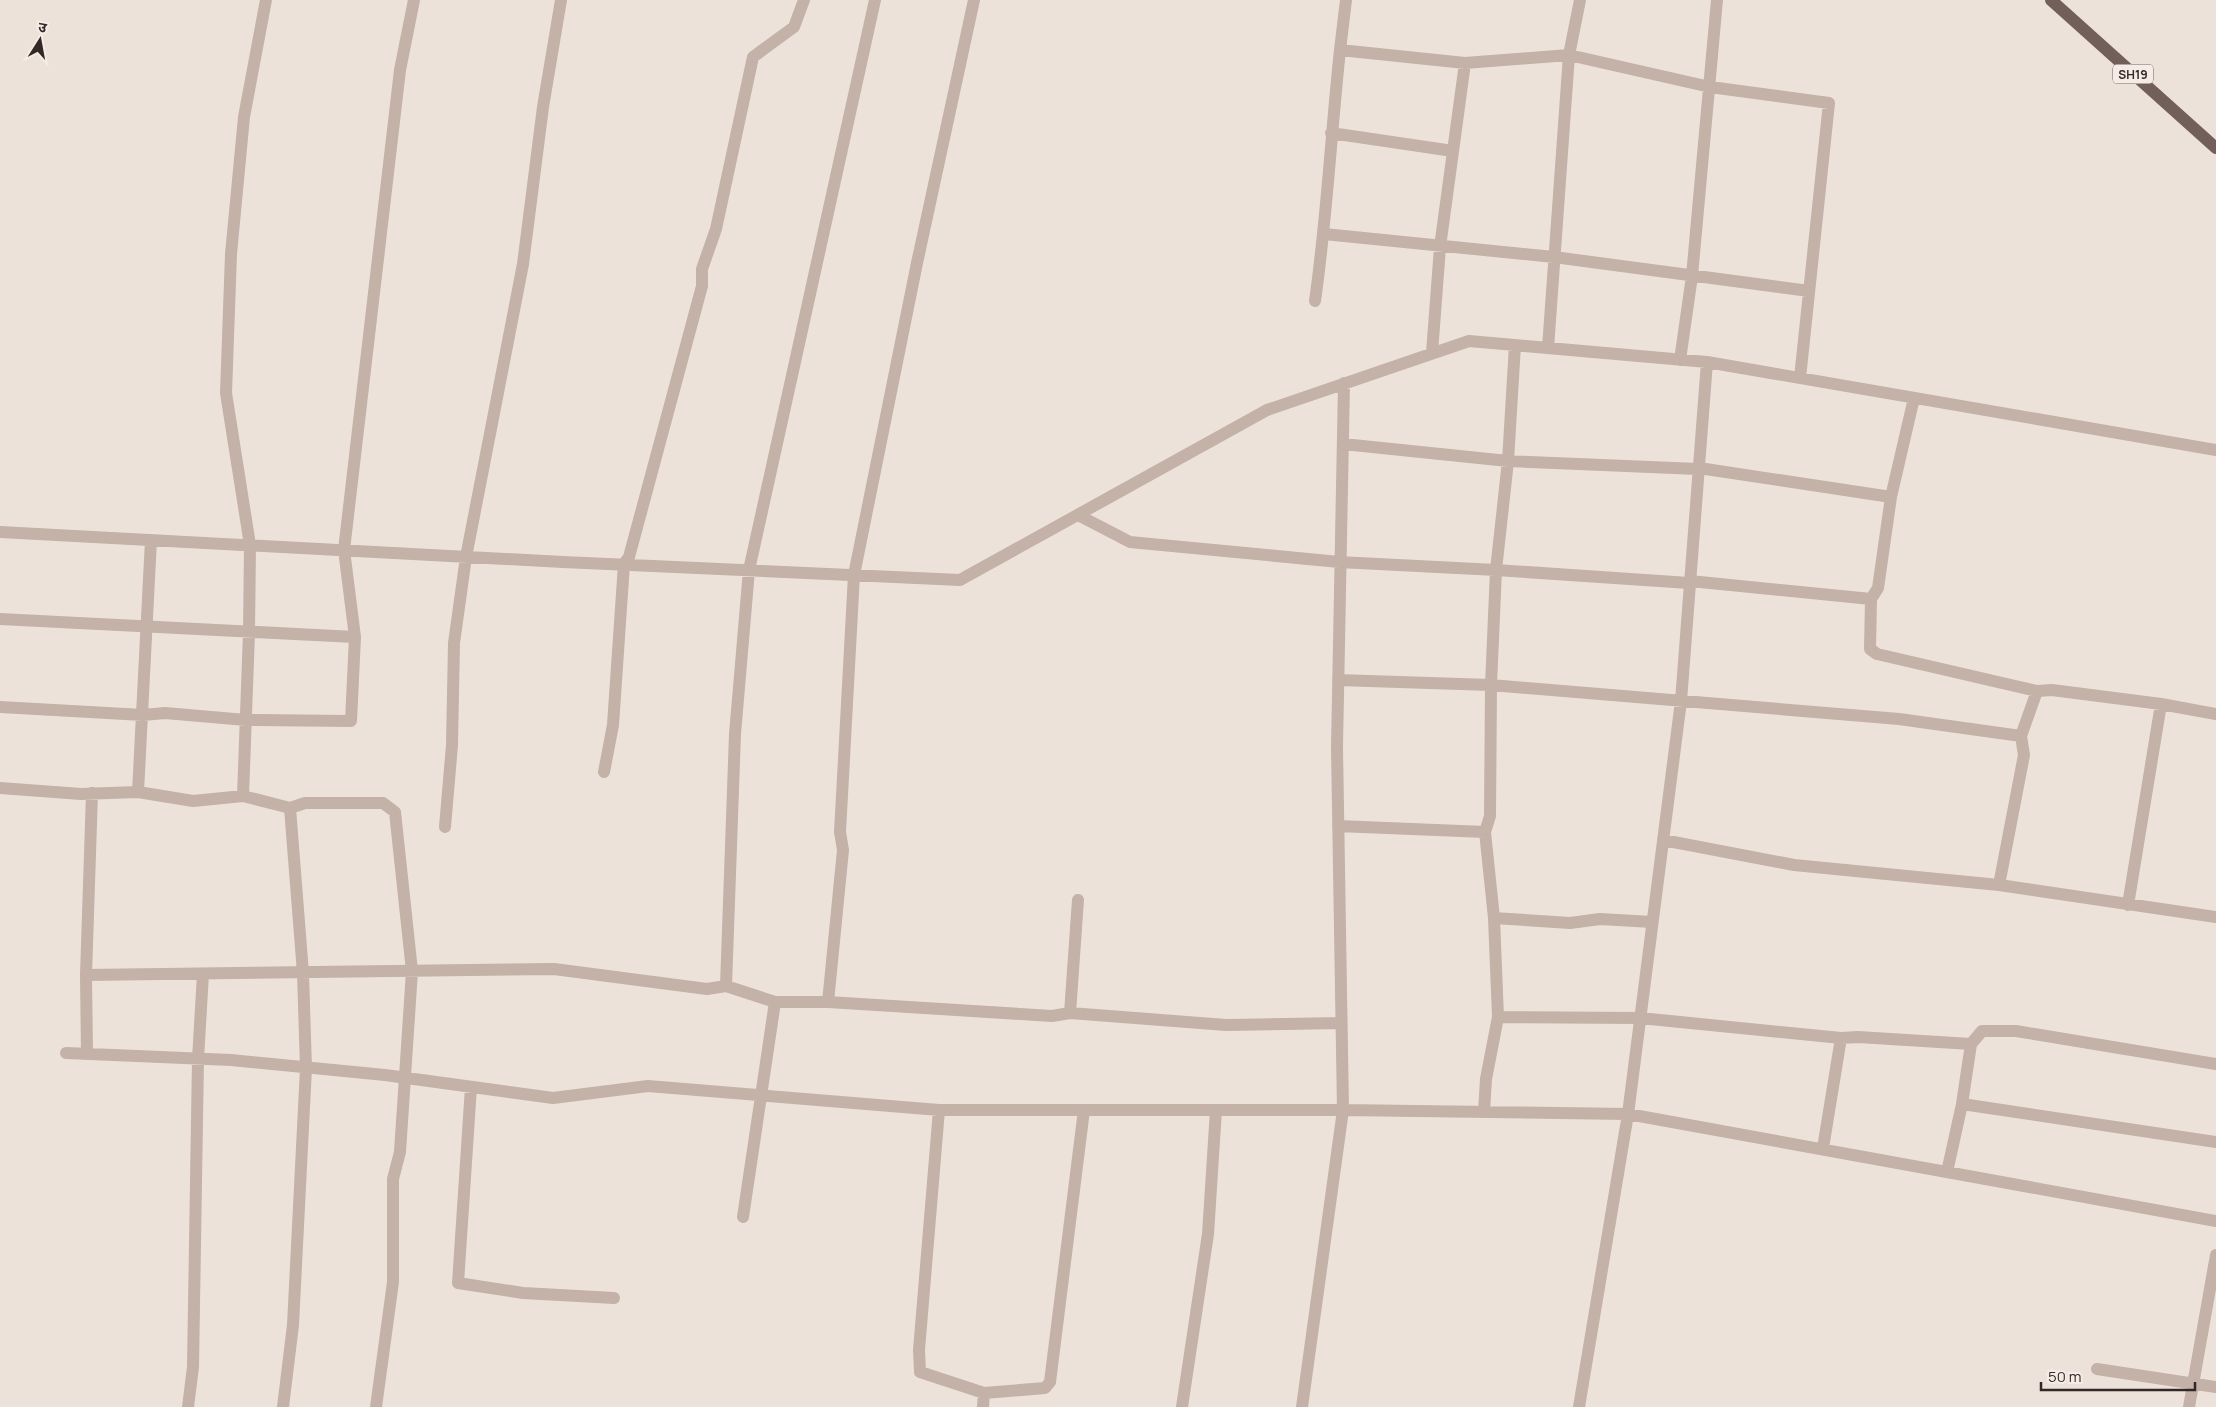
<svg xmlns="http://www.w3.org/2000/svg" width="2216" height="1407" viewBox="0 0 2216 1407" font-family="Manrope,'Noto Sans Devanagari',sans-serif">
	<rect width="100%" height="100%" fill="#ede2da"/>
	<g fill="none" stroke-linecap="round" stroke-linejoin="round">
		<!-- minor -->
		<path stroke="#c4b1a8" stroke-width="12" d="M1340 50 1346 0
			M1331 133 1453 151
			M1324 234 1554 257 1809 291
			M1315 301C1327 217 1331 133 1340 50L1465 63 1569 55 1710 87 1829 103 1800 378
			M1548 348 1569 55 1580 0
			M1432 353 1440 247 1465 63
			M1680 360 1692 276 1717 0
			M1914 398 1891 497 1878 588 1871 599 1870 649 1877 654 2037 691 2052 690 2161 704 2216 714
			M1343 444 1508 461 1698 469 1699 468 1891 497
			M1078 515 1130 542 1339 562 1496 570 1689 583 1690 581 1871 599
			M0 532 563 562 960 580 1267 410 1469 341 1707 362 2216 450
			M0 619 355 637
			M1338 680 1491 685 1899 719 2021 736
			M0 707 143 715 165 713 246 720 351 721 355 637 344 550 400 70 414 0
			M604 772 613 725 624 564 629 557 702 286V269L716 229 753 57 794 27 804 0
			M0 788 81 794 138 792 193 801 243 796 290 808 305 803H383L395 812 412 971 400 1152 393 1179V1282L376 1407
			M138 792 151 540
			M243 796 249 633 250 545 226 393 231 254 244 117 266 0
			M1338 826 1485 832
			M445 827 452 745 454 643 466 557 523 264 543 107 561 0
			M1663 840 1794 865 1999 885 2216 917
			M1999 885 2024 755 2021 736 2037 691
			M2128 905 2161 704
			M1494 918 1570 923 1600 919 1652 922
			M86 975 554 969 707 989 726 986 775 1002H828L1052 1016 1070 1013 1226 1025 1341 1023
			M726 986 735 734 749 570 875 0
			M828 1002 843 850 840 832 854 575 917 263 974 0
			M1070 1013 1078 900
			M1498 1017 1640 1018 1841 1038 1858 1037 1971 1044
			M66 1053 231 1060 385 1075 553 1098 648 1086 939 1110H1343L1628 1114 2216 1221
			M87 1053 86 975 92 793
			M471 1087 458 1283 523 1293 614 1298
			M1962 1104 2216 1142
			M939 1110 919 1350 920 1372 984 1393 1045 1388 1050 1382 1084 1110
			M1484 1112 1486 1079 1498 1017 1494 918 1485 832 1490 816 1491 685 1496 570 1508 461 1515 345
			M1823 1148 1841 1038
			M1947 1172 1962 1104 1971 1044 1982 1031H2016L2216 1064
			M743 1217 775 1002
			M2097 1369 2216 1387
			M188 1407 193 1367 198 1059 203 974
			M283 1407 293 1325 306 1068 303 973 290 808
			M983 1407 984 1393
			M1182 1407 1208 1234 1216 1110
			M1302 1407 1343 1110 1337 747 1344 383
			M1579 1407 1628 1114 1681 701 1707 362
			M2189 1407 2216 1255"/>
		<!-- major -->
		<path stroke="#725f5a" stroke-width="12" d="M2051 0 2216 148"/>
	</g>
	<g text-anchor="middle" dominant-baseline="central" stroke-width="4" stroke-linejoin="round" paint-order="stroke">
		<!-- shield labels -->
		<rect fill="#f6ece5" stroke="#6d6460" stroke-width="1" x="2113" y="64.5" width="40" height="19" rx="4"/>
		<g font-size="12" font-weight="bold" fill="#322927">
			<text x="2133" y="74">SH19</text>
		</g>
	</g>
	<!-- north arrow -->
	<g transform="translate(40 40) rotate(11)" stroke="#f6ece5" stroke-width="4" paint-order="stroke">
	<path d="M0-4L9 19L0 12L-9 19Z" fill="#322927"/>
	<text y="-8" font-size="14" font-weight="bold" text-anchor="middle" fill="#322927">उ</text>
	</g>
	<!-- scale -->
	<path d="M2041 1382v8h154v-8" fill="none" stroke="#322927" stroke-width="2.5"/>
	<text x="2048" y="1382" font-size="15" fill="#322927" stroke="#f6ece5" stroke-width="4" paint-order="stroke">50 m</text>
</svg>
